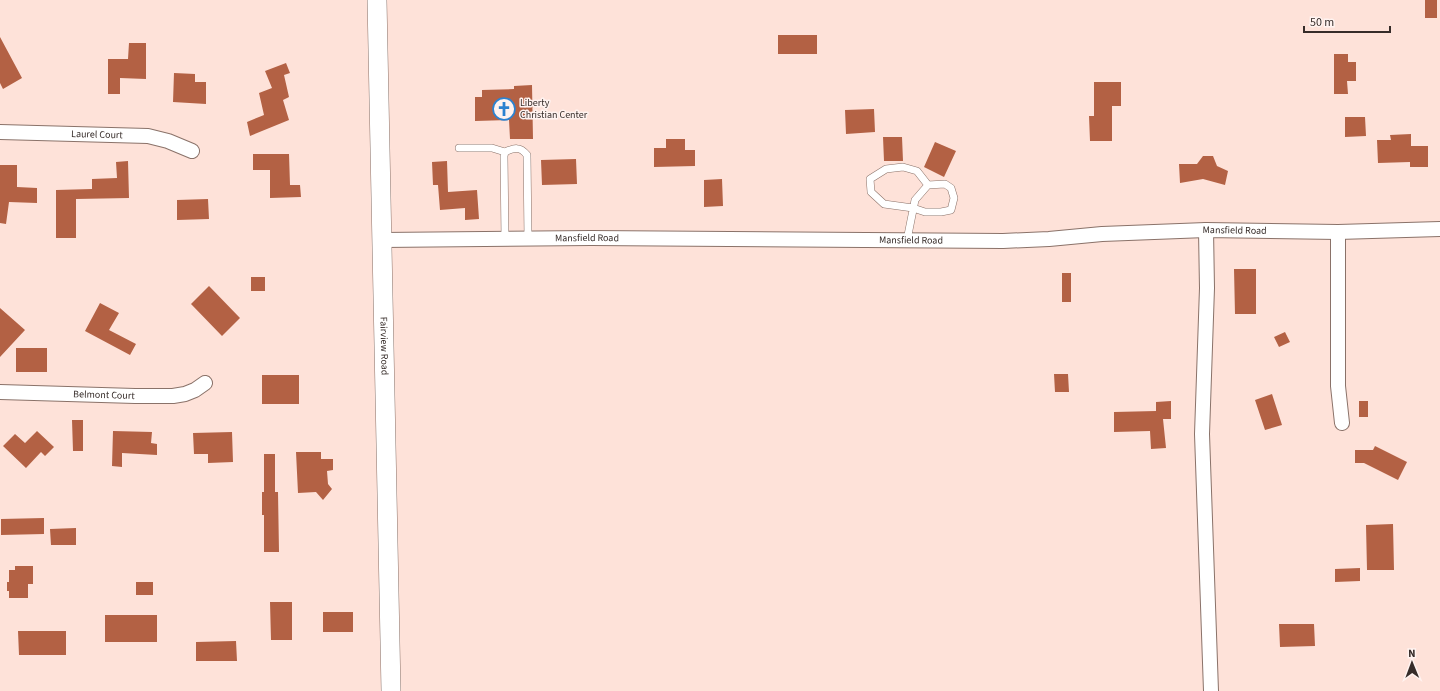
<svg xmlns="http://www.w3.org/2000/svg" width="1440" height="691" viewBox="0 0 1440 691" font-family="'Source Sans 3',sans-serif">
	<rect width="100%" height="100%" fill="#fee2d9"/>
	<!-- building -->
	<path fill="#b36144" d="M1425 0H1437V18H1425Z
		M778 35H817V54H778Z
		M0 37 22 78 3 89 0 83Z
		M129 43H146V79L120 78V94H108V59H128Z
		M1334 54H1348V62H1356V81H1347L1348 94H1334Z
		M286 63 290 73 284 75 289 97 283 100 289 120 250 136 247 122 264 115 259 93 272 88 265 71Z
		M174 73 195 74V82H206V104L173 102Z
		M1094 82H1121V106H1112V141H1090L1089 116H1094Z
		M532 85 533 139H510L509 120 475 121V97H482V90L514 89V86Z
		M874 109 875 132 846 134 845 110Z
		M1345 117H1365L1366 136 1345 137Z
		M1411 134V146H1428V167H1410V162L1378 163 1377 140H1391L1390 135Z
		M883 137H902L903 161H884Z
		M666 139H685V150H695V166L654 167V148H666Z
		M935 142 956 151 944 177 924 167Z
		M253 154H289L290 185H300L301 197 270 198V170H253Z
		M1203 156H1213L1217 166 1228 171 1225 185 1203 179 1180 183 1179 164H1197Z
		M576 159 577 184 542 185 541 160Z
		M128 161 129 198 76 199V238H56V190L92 189V179L117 178 116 162Z
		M447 161 448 192 477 190 479 219 465 220V208L440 210 438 185H433L432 162Z
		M0 165H17V187L37 188V203L9 202 6 224 0 223Z
		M722 179 723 206 704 207V180Z
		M208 199 209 219 177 220V200Z
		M1234 269H1256V314H1235Z
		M1062 273H1071V302H1062Z
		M251 277H265V291H251Z
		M209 286 240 318 222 336 191 304Z
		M100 303 119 313 109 330 136 344 130 355 85 331Z
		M0 308 25 330 0 357Z
		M1285 332 1290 342 1279 347 1274 337Z
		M16 348H47V372H16Z
		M1054 374H1068L1069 392H1055Z
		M262 375H299V404H262Z
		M1272 394 1282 425 1265 430 1255 400Z
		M1171 401V419H1163L1166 448 1151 449 1150 431 1114 432V412L1156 411V402Z
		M1359 401H1368V417H1359Z
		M72 420H83V451H73Z
		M37 431 54 447 45 456 41 452 26 468 3 446 15 434 25 443Z
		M113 431 152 432 151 443 157 444V455L122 453V467L112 466Z
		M232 432 233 462 208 463V454H194L193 433Z
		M1375 446 1407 462 1398 480 1364 463H1355V450H1373Z
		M296 452H321V459H333V470L327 471 328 484 332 489 323 500 316 492 298 493Z
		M264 454H275V492H278L279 552H264V515H262V492H264Z
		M44 518V534L1 535V519Z
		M1393 524 1394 570H1367L1366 525Z
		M76 528V545H51L50 529Z
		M15 566H33V584H28V598H9V591H7V582H9V570H15Z
		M1360 568V581L1335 582V569Z
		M136 582H153V595H136Z
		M270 602H292V640H271Z
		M323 612H353V632H323Z
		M105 615H157V642H105Z
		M1279 624H1314L1315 646 1280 647Z
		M18 631H66V655H19Z
		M236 641 237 661H196V642Z"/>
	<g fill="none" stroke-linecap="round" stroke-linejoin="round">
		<!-- lane casing -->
		<g stroke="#8a7269" stroke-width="8">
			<path id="lane" d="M459 148H492L505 152
				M505 239 504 156 505 152C514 148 520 146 527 155L528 239
				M907 240 915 200 928 185 945 184 951 188 954 198 951 210 941 212H925L913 208 884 204 871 192 870 179 886 169 903 167 917 171 928 185"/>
		</g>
		<!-- street casing -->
		<g stroke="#8a7269" stroke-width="16">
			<g id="street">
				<path id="s1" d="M0 132 148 136 168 141 192 151"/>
				<path d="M1206 230 1207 288 1202 434 1211 691"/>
				<path d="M1338 232V386L1342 423"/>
				<path id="s2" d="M382 240 591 238 1003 241 1049 239 1102 234 1206 230 1338 232 1440 229"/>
				<path id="s3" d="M0 392 135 396H173L185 394 195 390 205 383"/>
			</g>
		</g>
		<!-- secondary casing -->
		<g stroke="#8a7269" stroke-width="20">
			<g id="secondary">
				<path id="s4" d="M377 0 391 691"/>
			</g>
		</g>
		<!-- lane -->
		<use href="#lane" stroke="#fff" stroke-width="7"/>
		<!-- street -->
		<use href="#street" stroke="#fff" stroke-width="14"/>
		<!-- secondary -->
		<use href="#secondary" stroke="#fff" stroke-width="19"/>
	</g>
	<!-- icons -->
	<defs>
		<g id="church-ring" transform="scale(1.15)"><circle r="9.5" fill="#fff3f0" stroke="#2c82d0" stroke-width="1.5"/><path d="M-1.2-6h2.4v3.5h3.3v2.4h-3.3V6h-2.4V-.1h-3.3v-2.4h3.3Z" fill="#2c82d0"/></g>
	</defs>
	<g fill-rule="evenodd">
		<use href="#church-ring" x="504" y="109"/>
	</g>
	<g text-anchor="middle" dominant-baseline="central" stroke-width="3" stroke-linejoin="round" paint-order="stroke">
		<!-- poi labels -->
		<g font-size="10" fill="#362c29" stroke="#fff3f0" text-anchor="start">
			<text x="520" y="103">Liberty<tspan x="520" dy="12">Christian Center</tspan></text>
		</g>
		<!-- street labels -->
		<g font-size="10" fill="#362c29" stroke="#fff3f0">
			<text stroke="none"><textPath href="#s1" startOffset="97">Laurel Court</textPath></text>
			<text stroke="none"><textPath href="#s2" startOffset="853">Mansfield Road</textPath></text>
			<text stroke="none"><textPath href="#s2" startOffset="205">Mansfield Road</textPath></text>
			<text stroke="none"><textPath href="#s2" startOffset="529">Mansfield Road</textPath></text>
			<text stroke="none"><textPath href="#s4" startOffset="346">Fairview Road</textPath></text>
			<text stroke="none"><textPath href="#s3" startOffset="104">Belmont Court</textPath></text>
		</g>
	</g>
	<!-- north arrow -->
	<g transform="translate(1412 663) rotate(359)" stroke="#fff3f0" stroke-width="3" paint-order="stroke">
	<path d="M0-3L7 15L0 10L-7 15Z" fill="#362c29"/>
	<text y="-6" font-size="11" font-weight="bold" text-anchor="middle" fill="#362c29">N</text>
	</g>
	<!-- scale -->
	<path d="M1304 26v6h86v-6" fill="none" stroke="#362c29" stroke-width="2"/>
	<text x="1310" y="26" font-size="12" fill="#362c29" stroke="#fff3f0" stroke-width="3" paint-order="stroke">50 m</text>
</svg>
